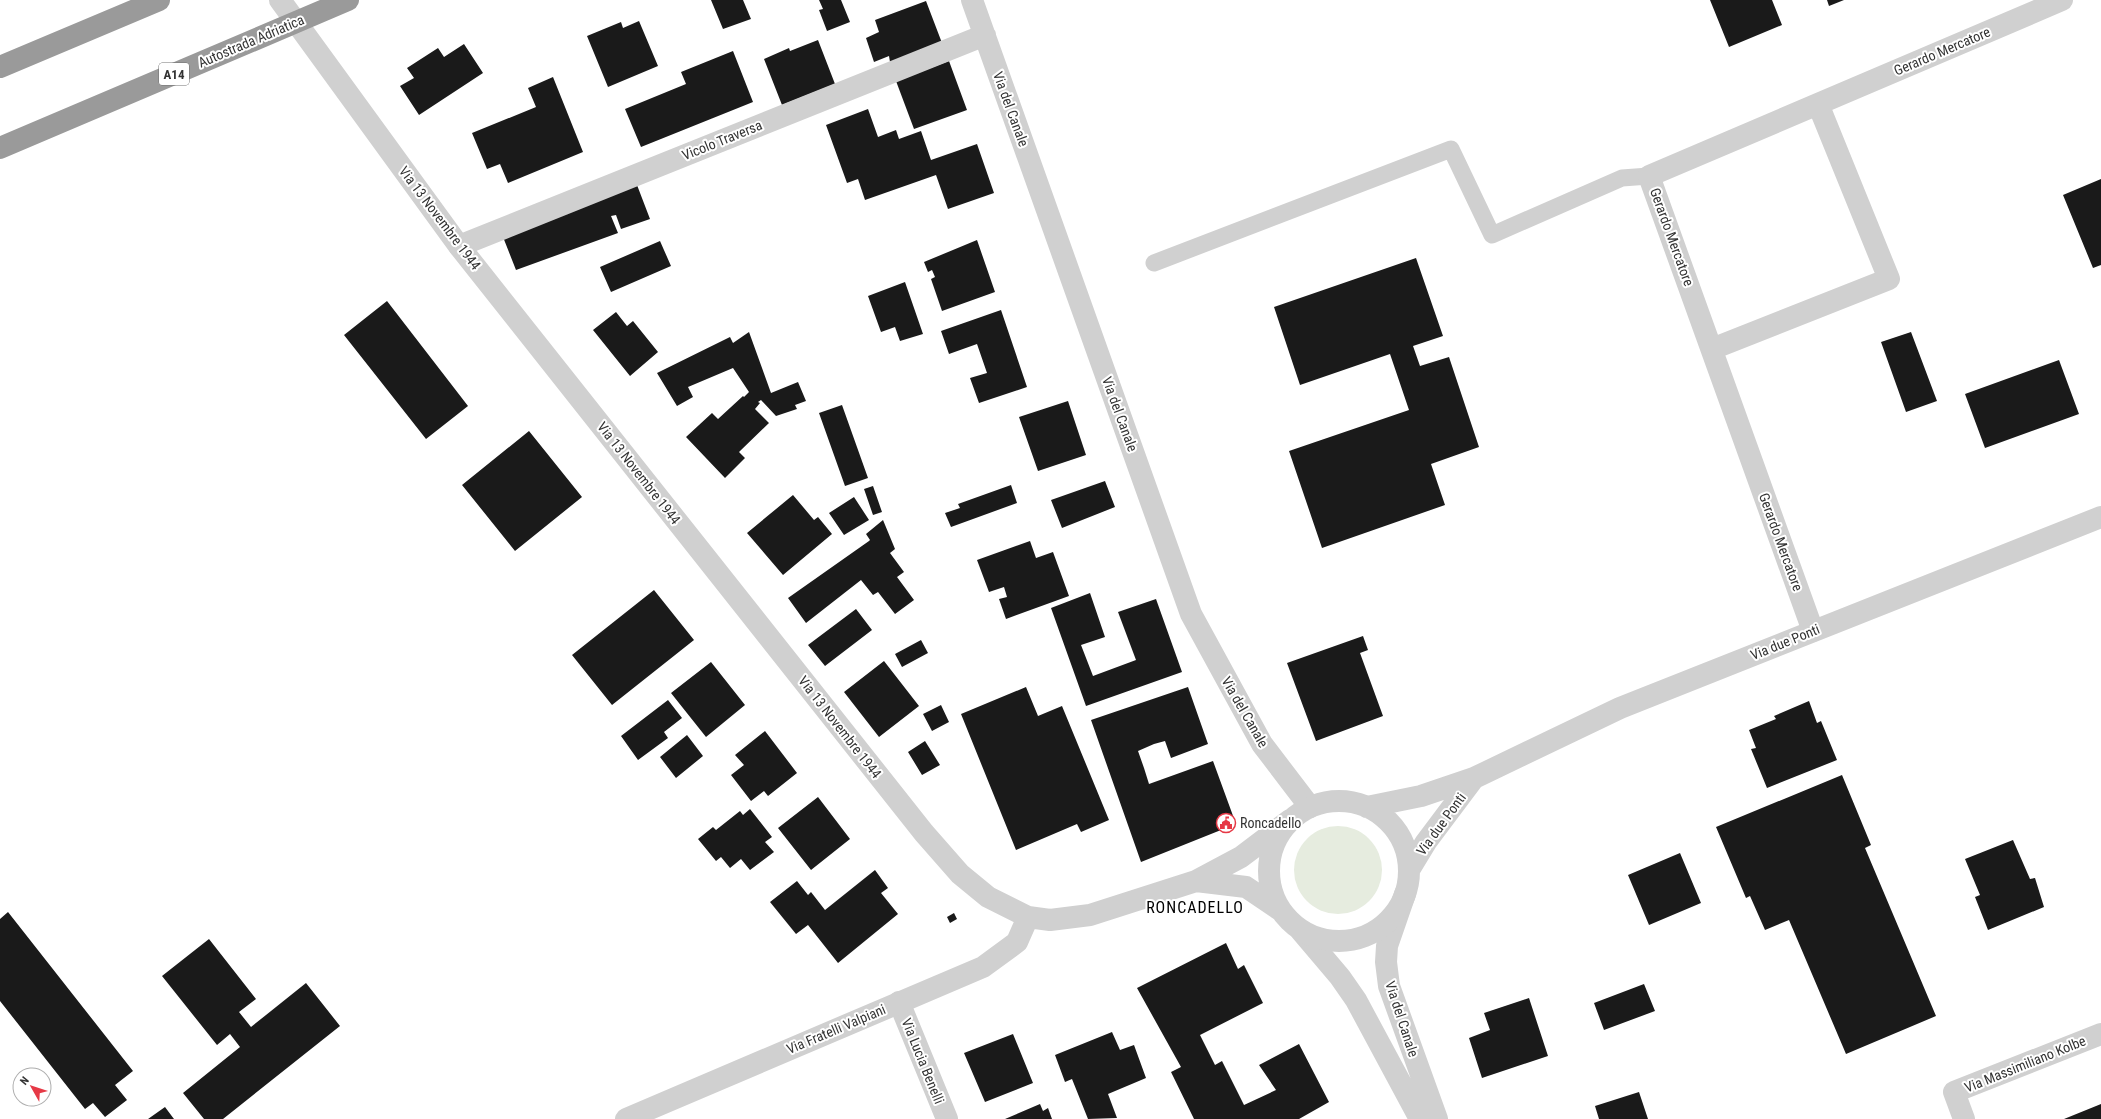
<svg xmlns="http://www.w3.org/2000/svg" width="2101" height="1119" viewBox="0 0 2101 1119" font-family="'Roboto Condensed',sans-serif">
	<rect width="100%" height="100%" fill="#fff"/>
	<!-- green -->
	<path fill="#e6ecdf" d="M1294 870a44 44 0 1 1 88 0a44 44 0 1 1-88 0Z"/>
	<!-- building -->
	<path fill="#1a1a1a" d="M711 0H743L751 19 723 29Z
		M819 0H841L850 22 827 31 819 10 823 9Z
		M1710 0H1772L1782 25 1729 47Z
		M1827 0H1844L1829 6Z
		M926 1 942 43 890 62 889 56 874 62 866 38 879 32 875 20Z
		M639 21 658 66 608 87 587 36 621 22 623 28Z
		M818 40 835 84 782 105 764 59 789 48 790 51Z
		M464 44 483 73 419 115 400 86 414 78 407 68 438 48 444 57Z
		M733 51 753 102 641 147 625 109 686 84 681 72Z
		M949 61 967 110 914 129 896 81Z
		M553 77 583 152 508 183 500 164 487 169 472 133 536 107 528 88Z
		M868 109 878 137 896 130 899 139 921 131 931 160 977 144 994 193 948 209 936 175 865 200 858 179 847 183 826 125Z
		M2101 179V265L2093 268 2063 195Z
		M637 185 650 219 621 229 616 215 611 216 618 233 516 270 503 237Z
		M977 240 995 292 942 311 931 279 935 277 932 270 928 272 924 262Z
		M660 241 671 266 611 292 600 267Z
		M1416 258 1443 336 1413 346 1420 366 1449 357 1479 447 1431 464 1445 505 1322 548 1289 451 1409 410 1390 354 1300 385 1274 307Z
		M905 282 923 334 900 341 895 327 881 332 868 296Z
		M387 301 468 406 426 439 344 335Z
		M1001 310 1027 387 979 403 970 378 987 373 977 344 949 354 941 331Z
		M616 312 627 326 633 321 658 352 630 376 593 330Z
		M749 332 771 393 798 382 806 401 795 405 797 409 776 416 761 400 758 402 760 403 755 409 769 423 739 452 745 458 725 478 686 437 712 413 718 419 743 396 744 397 749 392 733 368 688 387 693 397 677 406 657 373 730 337 733 343Z
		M1911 332 1937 401 1906 412 1881 342Z
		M2059 360 2079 414 1985 448 1965 394Z
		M1068 401 1086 455 1038 471 1019 417Z
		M842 405 868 478 845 486 819 413Z
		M529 431 582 497 515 551 462 485Z
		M1105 481 1115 507 1062 528 1051 500Z
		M1011 485 1017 503 951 527 945 513 960 508 958 504Z
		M873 486 882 512 873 515 864 489Z
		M793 495 814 520 818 517 832 534 783 575 747 533Z
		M854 497 869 520 844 535 829 513Z
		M883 520 895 549 890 553 904 572 897 577 914 600 895 614 878 592 873 595 861 580 806 623 788 598 869 541 870 540 866 534Z
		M1030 541 1036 558 1053 552 1069 596 1006 619 999 599 1007 597 1004 587 989 592 977 560Z
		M654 590 694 640 612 705 572 655Z
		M1090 593 1105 637 1081 645 1093 676 1136 660 1118 612 1156 599 1182 672 1086 706 1051 608Z
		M856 609 872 630 825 666 808 645Z
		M1363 636 1368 650 1360 653 1383 716 1316 741 1287 663Z
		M921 640 928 653 902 667 895 654Z
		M884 661 919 706 879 737 844 692Z
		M711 662 745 705 706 737 671 693Z
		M1026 687 1038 716 1062 706 1109 820 1081 832 1077 824 1016 850 961 714Z
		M1188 687 1208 744 1171 758 1165 741 1154 744 1138 751 1144 768 1149 784 1213 761 1236 824 1141 862 1091 720Z
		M668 700 682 718 664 732 668 738 638 760 621 736Z
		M1809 701 1817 723 1821 721 1837 760 1767 788 1751 749 1756 748 1749 730 1776 719 1774 716Z
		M941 705 949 722 932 731 923 714Z
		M765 731 797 773 768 796 764 791 751 801 731 775 744 765 735 755Z
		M687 735 703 756 676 778 660 757Z
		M925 741 940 765 922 775 908 752Z
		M1842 775 1871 845 1865 848 1936 1016 1846 1054 1789 920 1765 930 1750 896 1746 898 1716 827Z
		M818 797 850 839 811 870 778 828Z
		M750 809 772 837 765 842 774 852 750 870 741 859 730 868 721 857 716 861 698 839 713 827 716 830 740 811 743 815Z
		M2013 840 2030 879 2035 878 2044 907 1988 930 1975 897 1980 895 1965 859Z
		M1680 853 1701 903 1649 925 1628 875Z
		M875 870 888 888 881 893 898 914 838 963 808 925 796 934 770 902 797 881 808 895 811 892 825 910Z
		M8 912 133 1071 115 1085 127 1100 105 1117 93 1103 85 1109 0 1001V919Z
		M954 913 957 919 950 923 947 917Z
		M209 939 256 999 239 1012 251 1027 306 983 340 1026 223 1119H204L183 1093 240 1047 230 1034 217 1045 162 976Z
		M1226 943 1238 969 1244 965 1263 1003 1200 1035 1215 1065 1222 1061 1244 1105 1276 1090 1259 1065 1299 1044 1329 1102 1299 1119H1194L1171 1072 1181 1067 1137 988Z
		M1644 984 1655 1011 1604 1030 1594 1003Z
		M1529 998 1548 1056 1482 1078 1469 1038 1490 1030 1484 1013Z
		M1112 1032 1120 1050 1134 1045 1146 1078 1108 1094 1117 1118 1088 1119 1072 1079 1065 1082 1055 1055Z
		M1013 1034 1033 1083 985 1102 964 1053Z
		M1639 1092 1648 1119H1599L1595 1106Z
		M1040 1104 1043 1111 1048 1108 1052 1119H1005Z
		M2101 1104V1119H2064Z
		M165 1107 174 1119H148Z"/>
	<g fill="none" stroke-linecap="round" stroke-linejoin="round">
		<!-- service -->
		<path stroke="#d0d0d0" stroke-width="17" d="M1154 263 1451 149 1492 235 1622 178 1649 176"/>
		<!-- minor -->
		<path stroke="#d0d0d0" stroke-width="22" d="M972 0 1191 614 1262 744 1310 807
			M459 246 985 35
			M1712 349 1889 279 1818 104
			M1813 631 1649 176 2062 0
			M1405 894 1387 946 1386 962 1389 986 1437 1119
			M1301 931 1340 977 1356 1000 1420 1119
			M899 1002 947 1119
			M1964 1119 1954 1092 2101 1034"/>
		<!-- tertiary -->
		<path stroke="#d0d0d0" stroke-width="22" d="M280 0 459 246 924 833 960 874 988 897 1028 917 1050 920 1090 915 1196 881 1241 857 1290 820
			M1269 871a70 70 0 1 1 140 0a70 70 0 1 1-140 0Z
			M1367 807 1421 796 1474 778 1620 708 2101 517
			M1409 870 1426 842 1474 778
			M1196 881 1246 887 1280 910
			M626 1119 983 967 1017 942 1028 917"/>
		<!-- motorway -->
		<path stroke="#9a9a9a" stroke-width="22" d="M0 67 159 0"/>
		<!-- motorway-bridge -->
		<path stroke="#9a9a9a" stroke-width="22" d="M0 148 348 0"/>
	</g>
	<!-- icons -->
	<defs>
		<g id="civic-ring" transform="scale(1)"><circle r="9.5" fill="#fff" stroke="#e63946" stroke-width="1.5"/><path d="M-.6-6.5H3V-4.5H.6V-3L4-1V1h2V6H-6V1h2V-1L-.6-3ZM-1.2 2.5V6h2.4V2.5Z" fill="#e63946"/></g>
	</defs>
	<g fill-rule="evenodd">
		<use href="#civic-ring" x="1226" y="823"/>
	</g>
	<g text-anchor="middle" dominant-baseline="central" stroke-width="4" stroke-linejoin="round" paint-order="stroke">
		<!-- shield labels -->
		<rect fill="#fff" stroke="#707070" stroke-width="1" x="159" y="63" width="30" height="22" rx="3"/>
		<g font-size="13" font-weight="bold" fill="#333">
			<text x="174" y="74">A14</text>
		</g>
		<!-- street labels -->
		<g font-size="14" fill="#333" stroke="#fff">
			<text transform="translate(251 41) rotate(-23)">Autostrada Adriatica</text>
			<text transform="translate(1942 51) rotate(-23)">Gerardo Mercatore</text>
			<text transform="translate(1011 109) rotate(70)">Via del Canale</text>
			<text transform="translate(722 140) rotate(-22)">Vicolo Traversa</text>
			<text transform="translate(440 218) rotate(53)">Via 13 Novembre 1944</text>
			<text transform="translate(1672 237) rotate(70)">Gerardo Mercatore</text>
			<text transform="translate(1120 414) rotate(70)">Via del Canale</text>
			<text transform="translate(639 473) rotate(52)">Via 13 Novembre 1944</text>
			<text transform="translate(1781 542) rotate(70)">Gerardo Mercatore</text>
			<text transform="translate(1785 642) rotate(-22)">Via due Ponti</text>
			<text transform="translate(1245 712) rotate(60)">Via del Canale</text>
			<text transform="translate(840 727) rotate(52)">Via 13 Novembre 1944</text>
			<text transform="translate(1441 824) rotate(-54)">Via due Ponti</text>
			<text transform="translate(1402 1019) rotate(72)">Via del Canale</text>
			<text transform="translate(836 1029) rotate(-23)">Via Fratelli Valpiani</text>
			<text transform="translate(923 1061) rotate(68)">Via Lucia Benelli</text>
			<text transform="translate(2025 1064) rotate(-22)">Via Massimiliano Kolbe</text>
		</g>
		<!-- poi labels -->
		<g font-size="14" fill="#333" stroke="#fff" text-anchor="start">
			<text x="1240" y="823">Roncadello</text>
		</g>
		<!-- quarter labels -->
		<g font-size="16" letter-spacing="1" fill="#000" stroke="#fff">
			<text x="1195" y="907">RONCADELLO</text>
		</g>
	</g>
	<!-- north arrow -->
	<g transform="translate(32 1087) rotate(309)"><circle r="19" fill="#ffffff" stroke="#adadad"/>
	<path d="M0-3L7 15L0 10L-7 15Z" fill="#e63946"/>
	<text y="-6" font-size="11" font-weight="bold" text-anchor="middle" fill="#333333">N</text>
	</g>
</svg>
